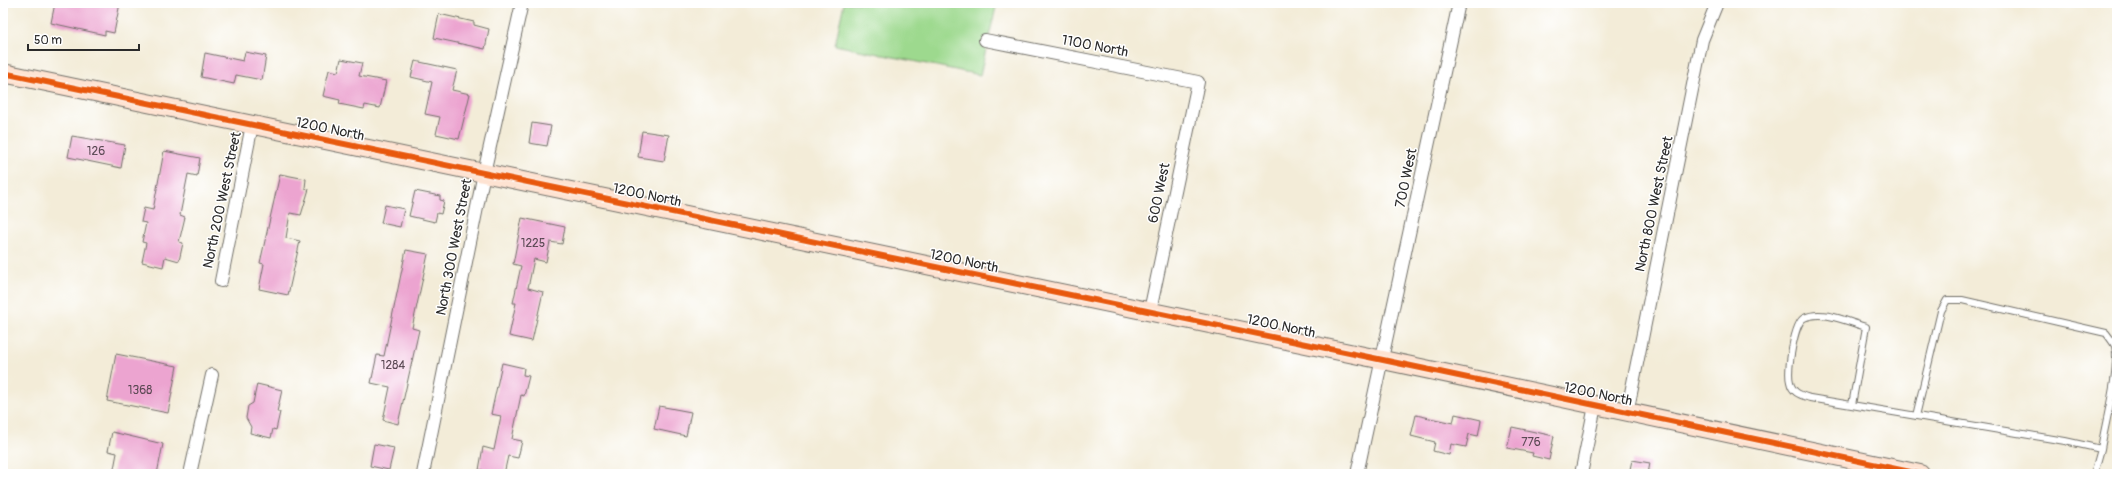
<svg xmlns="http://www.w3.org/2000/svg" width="2120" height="477" viewBox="0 0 2120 477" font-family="Pangolin,sans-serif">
	<rect width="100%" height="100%" fill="#fff"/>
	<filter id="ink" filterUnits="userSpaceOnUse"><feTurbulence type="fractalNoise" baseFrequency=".025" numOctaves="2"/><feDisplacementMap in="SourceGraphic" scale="8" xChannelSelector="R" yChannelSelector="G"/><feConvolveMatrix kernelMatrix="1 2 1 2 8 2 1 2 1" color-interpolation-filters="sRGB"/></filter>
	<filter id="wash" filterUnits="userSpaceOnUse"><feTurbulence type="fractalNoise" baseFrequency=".012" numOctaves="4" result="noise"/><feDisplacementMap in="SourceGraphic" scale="16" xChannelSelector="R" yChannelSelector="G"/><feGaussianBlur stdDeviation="0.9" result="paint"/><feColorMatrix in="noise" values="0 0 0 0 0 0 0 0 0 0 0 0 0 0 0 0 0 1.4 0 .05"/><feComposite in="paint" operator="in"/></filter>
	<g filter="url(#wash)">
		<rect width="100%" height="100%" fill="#f3ecd8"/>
		<!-- green -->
		<path fill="#9dd98e" stroke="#64825c" d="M844 3H997L980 75 835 45Z"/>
		<g id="blocks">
			<!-- building -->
			<path fill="#eca4d0" d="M55 3H120L114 33 105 31V35L51 23Z
				M439 14 474 22V25L489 29 485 49 434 38Z
				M245 52 266 56 262 80 236 75 234 84 201 77 205 53 243 61Z
				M341 59 362 63 359 76 386 81 380 108 365 105 364 109 339 104 340 100 323 96 329 70 338 72Z
				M415 61 457 70 452 90 470 94 459 139 436 134 440 117 425 114 432 82 411 77Z
				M532 123 551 126 547 146 529 143Z
				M642 131 669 135 664 161 638 157Z
				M72 136 125 145 121 168 68 157Z
				M164 151 200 158 197 176 188 174 180 215 185 217 179 242 183 243 179 261 165 257 163 267 142 262 146 243 142 242 146 223 141 222 144 208 153 210Z
				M280 174 306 179 305 188 309 189 301 215 290 213 286 238 300 241 288 295 259 289 264 264 260 263Z
				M415 191 440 196V200L444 201 441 214 437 213 435 222 409 216Z
				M385 205 404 209 400 227 381 223Z
				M522 218 565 227 562 244 550 242 546 262 534 259 528 288 543 292 532 341 509 336 516 303H513L521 266 513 264Z
				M406 250 428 254 412 328 419 330 398 424 383 420 390 387 371 383 377 355 384 356Z
				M116 354 177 366 168 413 107 401Z
				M502 363 524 368 523 375 529 376 524 396 521 395 512 439 522 441 518 458 508 456 504 474H482L483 470H479L483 447 494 450 501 416 491 414Z
				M257 384 282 390 277 412H280L276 430 273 429 271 438 250 433 251 427 246 418 248 406 253 403Z
				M659 406 691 412 686 436 654 429Z
				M1455 414 1481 420 1478 436 1469 434 1466 447 1451 444 1449 455 1433 451 1435 442 1411 436 1416 415 1453 423Z
				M1512 427 1554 436 1549 460 1532 456 1533 453 1507 448Z
				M112 432 163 444 157 474H113L117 453 108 451Z
				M374 444 394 448 389 470 370 466Z
				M1632 460 1650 463 1648 474H1629Z"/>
		</g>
	</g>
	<g filter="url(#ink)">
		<use href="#blocks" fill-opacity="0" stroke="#716f68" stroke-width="1"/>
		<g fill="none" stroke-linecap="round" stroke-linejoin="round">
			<!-- lane casing -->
			<g stroke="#716f68" stroke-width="8">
				<path id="lane" d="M1852 405 1866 327C1848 322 1822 309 1804 318 1794 323 1787 371 1790 382 1792 393 1801 395 1810 398L2065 441 2101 449 2094 474
					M1916 416 1941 311 1947 300H1962L2106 333C2109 337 2113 342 2115 346 2120 370 2105 423 2101 449"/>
			</g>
			<!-- street casing -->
			<g stroke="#716f68" stroke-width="14">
				<path id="street" d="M985 40 1198 82 1150 311
					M221 281 252 125
					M1627 413 1702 40 1717 3
					M190 474 212 375
					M423 474 484 173 522 3
					M1357 474 1459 3
					M1581 474 1595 406"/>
			</g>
			<!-- secondary casing -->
			<g stroke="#716f68" stroke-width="20">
				<path id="secondary" d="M3 73 1383 360 1920 474"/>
			</g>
			<!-- lane -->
			<use href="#lane" stroke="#fff" stroke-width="6"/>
			<!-- street -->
			<use href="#street" stroke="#fff" stroke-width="12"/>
			<!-- secondary -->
			<use href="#secondary" stroke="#fee3d2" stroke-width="18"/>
			<!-- cycleway casing -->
			<g stroke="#fff" stroke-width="8">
				<path id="cycleway" d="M3 73 1383 360 1920 474"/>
			</g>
			<!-- cycleway -->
			<use href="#cycleway" stroke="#e8590c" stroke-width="6"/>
		</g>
	</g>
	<g text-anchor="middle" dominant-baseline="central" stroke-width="3" stroke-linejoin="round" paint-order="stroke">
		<!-- number labels -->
		<g font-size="12" fill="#5b4954">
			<text x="96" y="151">126</text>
			<text x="533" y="243">1225</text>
			<text x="393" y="365">1284</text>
			<text x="140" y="390">1368</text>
			<text x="1531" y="442">776</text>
		</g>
		<!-- street labels -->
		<g font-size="14" fill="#2b2b2b" stroke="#fff">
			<text transform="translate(1095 46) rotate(11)">1100 North</text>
			<text transform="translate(330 129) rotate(12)">1200 North</text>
			<text transform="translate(1406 178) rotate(-78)">700 West</text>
			<text transform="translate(1159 193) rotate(-78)">600 West</text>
			<text transform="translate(647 195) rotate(12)">1200 North</text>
			<text transform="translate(222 200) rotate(-78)">North 200 West Street</text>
			<text transform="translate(1654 204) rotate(-78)">North 800 West Street</text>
			<text transform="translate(454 247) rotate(-79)">North 300 West Street</text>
			<text transform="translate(964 261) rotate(12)">1200 North</text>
			<text transform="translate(1281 326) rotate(12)">1200 North</text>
			<text transform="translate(1598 394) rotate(12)">1200 North</text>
		</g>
	</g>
	<!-- margin -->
	<rect width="2120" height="477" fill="none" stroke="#fff" stroke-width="16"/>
	<!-- scale -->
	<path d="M28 44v6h111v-6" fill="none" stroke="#2b2b2b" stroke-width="2"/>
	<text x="34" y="44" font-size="12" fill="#2b2b2b" stroke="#ffffff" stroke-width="3" paint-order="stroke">50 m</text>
</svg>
